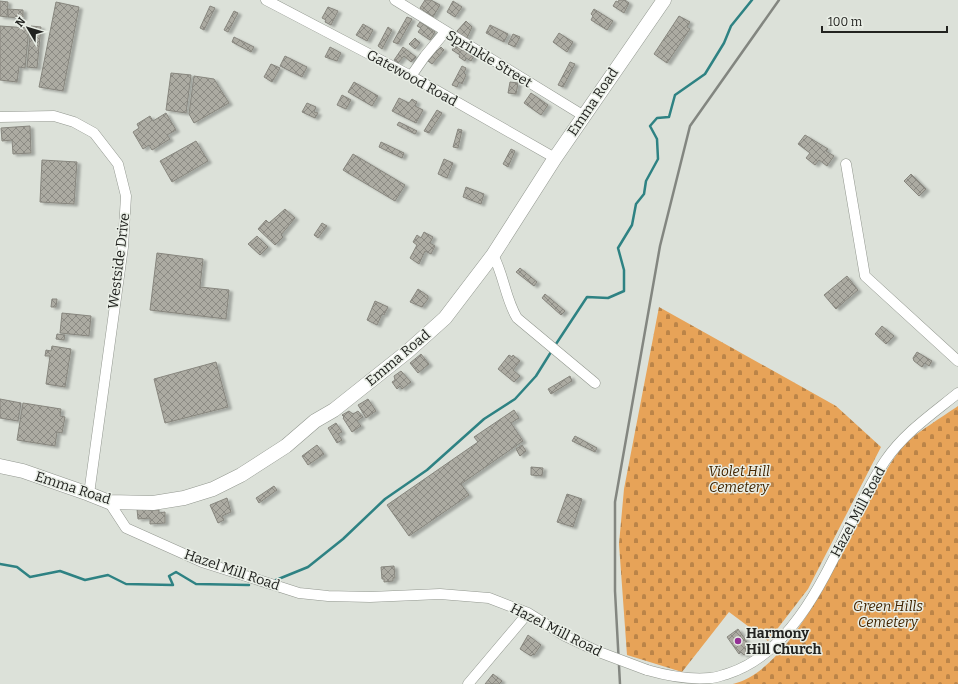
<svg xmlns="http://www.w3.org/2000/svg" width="958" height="684" viewBox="0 0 958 684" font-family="Bitter,serif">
	<defs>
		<pattern id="cemetery-stones" width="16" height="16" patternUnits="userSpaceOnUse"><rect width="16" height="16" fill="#e7a358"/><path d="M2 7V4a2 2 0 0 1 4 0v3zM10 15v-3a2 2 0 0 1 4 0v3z" fill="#bb8448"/></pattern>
		<pattern id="building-cross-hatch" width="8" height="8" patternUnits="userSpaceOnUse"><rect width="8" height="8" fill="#acaba2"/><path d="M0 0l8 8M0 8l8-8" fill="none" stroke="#8c8b84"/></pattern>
		<filter id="shadow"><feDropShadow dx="3.5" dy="2" stdDeviation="1" flood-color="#0004"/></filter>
	</defs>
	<rect width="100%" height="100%" fill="#dce1d9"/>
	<!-- cemetery -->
	<path fill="url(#cemetery-stones)" d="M659 307 836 406 881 447 808 589 768 641 729 612 682 672 627 655 619 544 624 489Z
		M958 406V684H733C807 665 856 503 904 445 914 434 944 416 958 406Z"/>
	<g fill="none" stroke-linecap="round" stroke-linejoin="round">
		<!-- stream -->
		<path stroke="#2e8283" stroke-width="2.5" d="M556 344 587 297 608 298 624 291V270L618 248 632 225 636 204 644 194 646 181 658 159 657 139 650 126 657 118 669 117 675 95 705 74 724 43 731 26 752 0
			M0 564 17 567 30 577 60 571 85 580 108 575 126 584 173 585 169 576 176 572 196 584 249 585
			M276 580 308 567 343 539 385 499 427 470 484 419 515 399 536 376 551 352"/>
	</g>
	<!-- building -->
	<path fill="url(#building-cross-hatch)" stroke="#87867e" filter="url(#shadow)" d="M425 0H431L440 5 433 17 420 8Z
		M619 0H625L629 3 624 13 613 6 616 1 618 2Z
		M0 1 8 2 7 17 0 16Z
		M453 1 462 7 455 17 447 12Z
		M56 2 79 7 63 91 39 87Z
		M210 6 215 8 204 30 200 28Z
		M328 7 338 11 331 25 325 22 326 20 322 18Z
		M8 9 23 10V18L8 17Z
		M594 9 613 21 607 30 591 20 593 16 591 14Z
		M234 11 238 13 228 32 224 30Z
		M679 16 690 22 687 27 690 29 667 63 654 54Z
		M407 17 412 19 398 44 393 42Z
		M466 21 472 27 467 38 466 37 464 39 457 34 458 32 457 31Z
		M420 22 435 32 430 40 418 32 421 28 417 26Z
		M363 24 373 30 367 41 356 35Z
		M490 25 508 34 504 42 486 33Z
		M0 26 29 28 25 68 19 67 17 82 0 80Z
		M31 26 41 27 37 68 27 67Z
		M388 27 392 30 382 49 378 46Z
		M559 33 573 42 567 52 553 42Z
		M513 34 520 37 515 47 508 44Z
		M234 37 254 47 251 52 232 42Z
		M415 38 420 43 415 49 409 44Z
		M455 46 474 56 471 61 466 58 465 61 459 57 460 55 452 50Z
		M330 47 341 53 337 61 325 57Z
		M403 47 416 57 411 62 404 56 398 63 394 60Z
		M441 47 444 50 432 64 428 61 432 57 428 54 434 48 437 51Z
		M285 56 307 67 302 77 280 66Z
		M570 62 575 64 563 87 558 85Z
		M271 64 280 68 272 82 264 77Z
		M462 66 466 68 464 73 466 75 462 84 459 82 457 87 452 85Z
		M171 73 191 75 186 113 166 110Z
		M194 76 214 79 229 103 194 123 189 114Z
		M354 82 378 96 372 106 348 92Z
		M510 82 518 83 516 94 508 93Z
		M531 93 548 105 541 115 524 103Z
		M342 95 351 100 346 109 337 105Z
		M399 98 409 103 412 99 417 102 415 106 423 110 416 123 392 111Z
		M307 103 316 107 314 112 318 113 315 118 302 112Z
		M437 110 442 113 429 133 424 131Z
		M166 113 176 130 167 135 170 139 152 150 149 145 143 149 133 132 139 128 137 124 150 116 153 121Z
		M399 122 417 131 415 134 397 125Z
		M30 126 31 153 13 154 12 140 2 141 1 128Z
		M458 129 462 130 458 148 453 147Z
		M805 135 828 149 826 151 834 156 827 166 819 160 815 165 806 158 810 153 798 144Z
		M196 141 208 161 172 182 160 161Z
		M381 142 404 153 402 158 379 147Z
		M511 149 515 151 508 167 503 164Z
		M353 154 405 185 395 201 343 170Z
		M444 159 453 163 447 178 438 174Z
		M42 160 77 162 74 204 40 202Z
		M911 174 926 189 919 196 904 181Z
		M466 187 484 194 481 204 463 197Z
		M285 209 295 218 281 235 283 237 275 245 258 229 266 220 269 223Z
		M322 223 327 226 318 238 314 235Z
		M424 232 433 237 430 243 435 246 431 254 425 251 419 264 410 258 417 245 413 242 417 235 421 238Z
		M257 236 268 247 260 255 248 244Z
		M157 253 203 259 200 287 229 290 226 319 150 310Z
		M520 268 537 282 534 286 516 272Z
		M847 276 858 290 836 309 824 295Z
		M418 289 428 296V299L422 307 410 302Z
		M545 294 565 311 561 315 542 298Z
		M52 299H57L56 307H51Z
		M375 301 388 307 384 315 382 314 377 325 367 320Z
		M62 313 91 316 89 336 60 333Z
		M882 326 894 336 886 344 875 334Z
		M57 334 65 335 64 340 56 339Z
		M52 346 71 349 65 387 46 384 50 356H45L46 350 51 351Z
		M917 352 932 361 929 366 925 363 922 367 914 361 913 358Z
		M421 354 429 364 418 373 410 363Z
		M509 355 512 357 513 355 520 361 513 370 520 376 514 382 498 369Z
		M216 362 228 407 165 423 154 379Z
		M401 371 411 382 402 389 400 386 397 389 392 382 395 380 394 376Z
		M570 376 572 381 551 394 548 389Z
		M0 399 21 403 18 421 0 418Z
		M368 399 376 411 366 418 358 405Z
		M23 403 61 409 60 416 65 417 62 433 57 432 55 446 17 440Z
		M514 410 519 418 511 423 523 441 461 484 469 495 409 536 387 505 478 442 474 437Z
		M349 411 353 414 358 411 363 417 357 421 361 426 352 432 343 418 344 417 342 415Z
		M336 423 342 432 338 434 342 440 337 443 328 428Z
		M575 436 597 448 595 452 572 441Z
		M317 445 324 454 308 465 302 456Z
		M522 445 526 451 520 456 516 449Z
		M531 467 543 468 542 476 531 475Z
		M274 486 277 490 259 503 256 498Z
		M567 494 582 499 573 527 557 522Z
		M227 498 231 512 222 516 224 520 218 523 210 505Z
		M147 507 148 510H159V513L165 512V523L150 524V518L138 519 137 509Z
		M394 566 395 578H393V581L384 582V579H382L381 567Z
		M738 629 749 645 745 649 748 653 744 655 741 652 739 654 727 637Z
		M528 635 541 645 534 655 533 654 531 656 520 649Z
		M493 674 502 681 499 684H485Z"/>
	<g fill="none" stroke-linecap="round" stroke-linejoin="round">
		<!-- street casing -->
		<g stroke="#92978f" stroke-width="11">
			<path id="street" d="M266 0 411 76 555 158
				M395 0 584 116
				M411 76 425 56 445 32
				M0 117 54 116 74 122 94 133 118 164 126 196 123 247 89 494
				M846 164 865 276 958 361
				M493 255C504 275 505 298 517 318L595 383
				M109 502 126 528 202 562 299 593 328 596 370 597 440 594 489 598 528 613 565 636 599 652
				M647 670C668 676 688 680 710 678 716 678 722 675 727 674 812 647 840 528 885 461 904 433 932 414 958 393
				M468 684 528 613"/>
		</g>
		<!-- secondary casing -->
		<g stroke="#92978f" stroke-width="15">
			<path id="secondary" d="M0 466 23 471 89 494 109 502 153 503 184 498 213 489 241 475 286 446 315 421 334 410 407 352 445 318 493 255 555 158 664 0"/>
		</g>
		<!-- street -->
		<use href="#street" stroke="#fff" stroke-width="10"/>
		<!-- secondary -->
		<use href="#secondary" stroke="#fff" stroke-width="14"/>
		<!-- rail -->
		<path stroke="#838680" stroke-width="2.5" d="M620 684 615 591V502L660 246 690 126 779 0"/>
		<!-- street-bridge casing -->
		<g stroke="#92978f" stroke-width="11" stroke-linecap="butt">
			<path id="street-bridge" d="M599 652 647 670"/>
		</g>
		<!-- street-bridge -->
		<use href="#street-bridge" stroke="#fff" stroke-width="10"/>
	</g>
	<!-- markers -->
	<circle fill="#942f95" stroke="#e9eee6" stroke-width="1.5" cx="738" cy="641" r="4"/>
	<g text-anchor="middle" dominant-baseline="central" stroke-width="3" stroke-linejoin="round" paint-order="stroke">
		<!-- street labels -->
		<g font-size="14" fill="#222320" stroke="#e9eee6">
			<text transform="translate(489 59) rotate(31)">Sprinkle Street</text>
			<text transform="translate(412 78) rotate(29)">Gatewood Road</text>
			<text transform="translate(593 102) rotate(-56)">Emma Road</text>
			<text transform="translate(119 261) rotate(-83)">Westside Drive</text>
			<text transform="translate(398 358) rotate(-40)">Emma Road</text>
			<text transform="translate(73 488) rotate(18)">Emma Road</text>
			<text transform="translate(858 512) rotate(-62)">Hazel Mill Road</text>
			<text transform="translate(232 570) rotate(19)">Hazel Mill Road</text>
			<text transform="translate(556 630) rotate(27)">Hazel Mill Road</text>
		</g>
		<!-- park labels -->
		<g font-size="14" font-style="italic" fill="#402401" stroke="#e9eee6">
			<text x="739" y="471">Violet Hill<tspan x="739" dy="16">Cemetery</tspan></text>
			<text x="888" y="606">Green Hills<tspan x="888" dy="16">Cemetery</tspan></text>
		</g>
		<!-- poi labels -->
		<g font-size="14" font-weight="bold" fill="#222320" stroke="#e9eee6" text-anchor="start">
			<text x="746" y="633">Harmony<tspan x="746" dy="16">Hill Church</tspan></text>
		</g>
	</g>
	<!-- north arrow -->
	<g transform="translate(28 28) rotate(308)" stroke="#e9eee6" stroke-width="3" paint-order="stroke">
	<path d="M0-3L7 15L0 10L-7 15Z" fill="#222320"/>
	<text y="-6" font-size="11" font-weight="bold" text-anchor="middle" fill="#222320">N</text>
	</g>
	<!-- scale -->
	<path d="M822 26v6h125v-6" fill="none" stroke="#222320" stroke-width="2"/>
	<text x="828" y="26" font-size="12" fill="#222320" stroke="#e9eee6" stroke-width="3" paint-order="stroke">100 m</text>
</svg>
